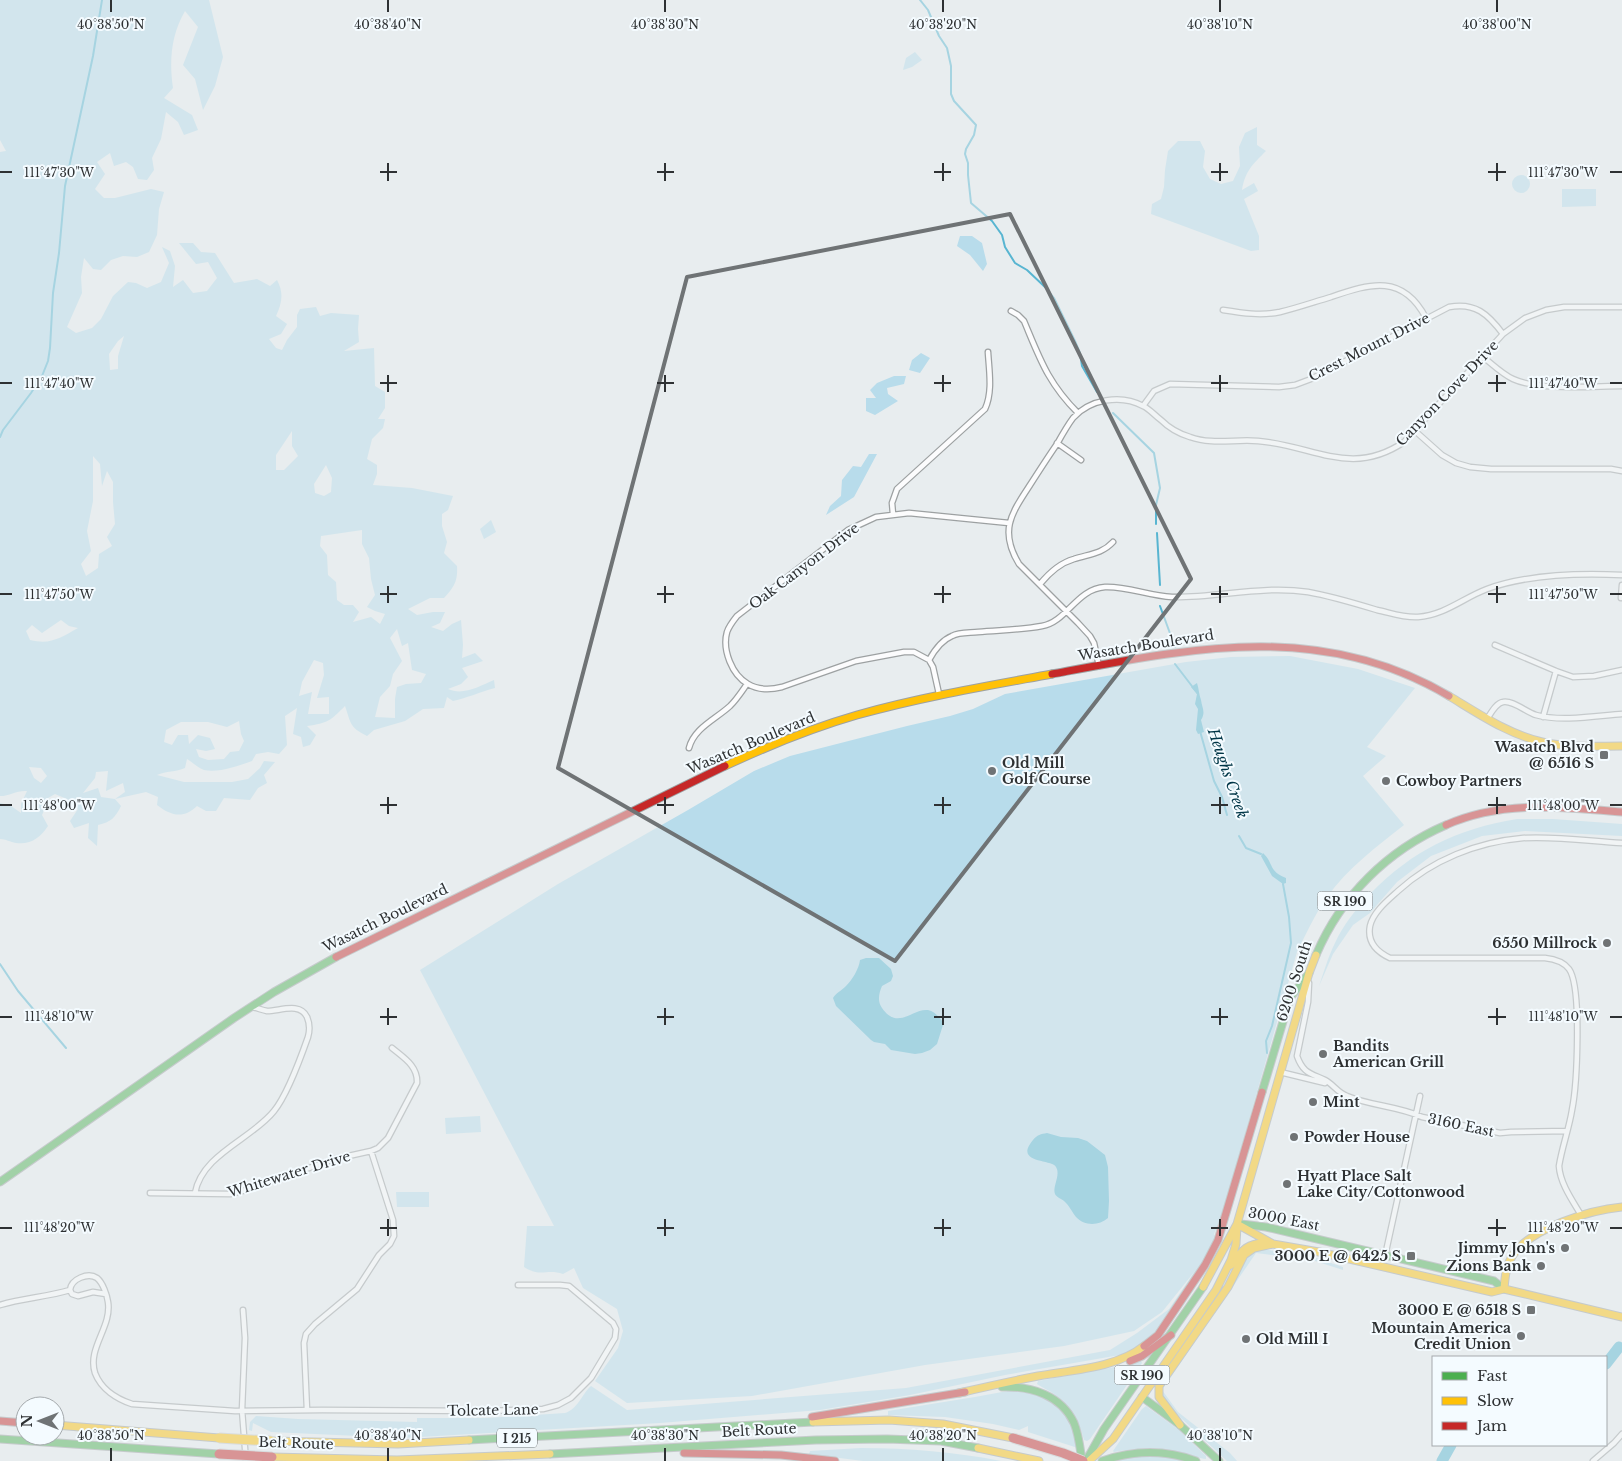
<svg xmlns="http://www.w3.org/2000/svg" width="1622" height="1461" viewBox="0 0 1622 1461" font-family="'Libre Baskerville',serif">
	<rect width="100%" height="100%" fill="#e8edef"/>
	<!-- green -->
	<path fill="#b8dceb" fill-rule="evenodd" d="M0 0H209L223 57 215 86 203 110 195 79 183 65 198 27 185 11C171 35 169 61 173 88L164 98 192 115 198 130 184 135 178 122 166 112 161 139 152 158 154 170 147 180 138 179 133 167 126 162 114 166 110 153 97 162 105 174 95 189 104 198H115L151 189 164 192 159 209 157 235 149 252 137 257 123 256 111 260 101 270 93 269 84 258 81 277 82 293 67 327 76 333 92 328 101 319 113 296 128 282 136 283 147 288 161 282 169 263 162 247 170 251 175 266 173 287 183 280 193 293 207 291 217 278 208 262 196 264 179 243H193L201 252 215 253 234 283 257 279 270 286 277 280C284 293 282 303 276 316L287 324 281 334 269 339 276 348 282 350 287 340 297 327V315L300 309 316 307 320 316 331 313 359 315 358 329 359 342 344 351 374 348 375 386 385 392V408L378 419H385L383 428 372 439 367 459 377 465V474L373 485 412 488 453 496 448 510 442 514V526L447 542 444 553 457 566C458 581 454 587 444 598H430L408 609 417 615 433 612H445L440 623 431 627 443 631 452 624 461 620 463 645 462 658 475 653 483 661 462 668 468 677 461 684 448 689C463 696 480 686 494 680L495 688C480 692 467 698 453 701L447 697 444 708 423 709 405 721 374 730 367 736C349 727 351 723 345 706 330 721 328 723 307 726L316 735 310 745 303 747 301 737 293 734 297 708 285 716 287 745 279 754 268 752 256 754 252 761C238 766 219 773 204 770 198 768 192 762 187 759L185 768C176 772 166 771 157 775L184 782H232L248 779 260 768 264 761 275 762 264 775 267 783 258 788 250 800 224 798 216 811H206L197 806C184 819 171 816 157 805L158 797 146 792 115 799 121 806C115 818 111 822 98 825L97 846 88 838 89 823 74 828 70 821 78 809 67 799 55 794 41 802 46 806 42 815 48 826C41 837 31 845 16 843 10 842 6 839 0 839V803L11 806 21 813V804L27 791C17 790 10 796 0 796V152L6 151 0 140ZM124 336 118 356V369L110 370 109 354 118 341ZM292 431V446L298 456 284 470H276V455ZM93 456 100 464 102 486 107 471 113 482V502L115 524 107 537 112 546 99 554 98 568 86 576 81 564 91 551 87 531 93 501ZM326 465 332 478 331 492 324 496 315 493 314 484ZM362 530V544L369 558 371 579 375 595 367 607 375 611 385 614 380 624 371 617 353 622 359 612 353 605H344L337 600 336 582 328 575 327 555 320 546 321 536ZM61 620 69 626 78 628C60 638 51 645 30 640L26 631 32 625 42 633ZM397 629 402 646 408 643 412 670 426 674 421 683 406 684 397 687 395 699V718L375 717 380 697 390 686 393 674 402 661 390 638ZM314 660 323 663 324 675 317 698 329 697V714H308L312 692 299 696 302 682ZM239 721 241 734 244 741 239 751 230 752 224 759 208 760 199 757 196 749 206 751 215 749 210 738 198 735 189 744 188 735H178L172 745 164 742 166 730 181 722H208L227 727ZM29 767 41 768 47 776 41 783 34 778ZM108 771 106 791 123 783 125 792 115 799 101 797 98 788 83 793 95 778 96 772Z
		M915 52 922 60 912 67 903 70 906 58Z
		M1257 127V145L1266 151C1253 164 1245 171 1242 190L1254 183 1258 191 1244 199 1259 236V250L1251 251 1151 214 1152 204 1161 199 1164 187 1165 170 1168 151 1178 141H1200L1205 151 1203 167 1210 179 1221 184 1233 181 1240 166 1239 147 1245 133Z
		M1512 184a9 9 0 1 1 18 0a9 9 0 1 1-18 0Z
		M1562 189H1596V206L1562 207Z
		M960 236H972L982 243 987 264 983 271 970 255 957 246Z
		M921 353 930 358 920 373 909 370 912 360Z
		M894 376H906L904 384 887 388 888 394 898 401 875 415 866 411V398H876L870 390 877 383Z
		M869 454H877L854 497 826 515 830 506 841 496 842 480 853 466 861 467Z
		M491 520 496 532 484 539 480 529Z
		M1290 656 1358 669 1415 688 1367 747 1386 756 1363 776 1404 825C1376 847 1348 868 1327 897 1315 914 1306 934 1297 952L1221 1218 1214 1234 1215 1237 1214 1244 1157 1331 1146 1342 1120 1355 1005 1375 910 1395 820 1410 660 1423 403 1438 271 1432 253 1423 252 1431 249 1430 250 1422 256 1416 298 1419 417 1422V1418H487L565 1413C578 1409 582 1394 591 1386L627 1410 906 1388 1110 1350 1137 1333 1169 1309 1195 1271 1162 1312 1134 1331 1064 1346 925 1365 752 1396 627 1403 595 1381 618 1348 623 1331 617 1309 583 1288 574 1268 563 1274C547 1268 541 1278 524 1267L527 1226H554L420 970 558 884 688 810 754 771 790 756 907 726 950 716 973 709 1005 694 1186 662 1231 657Z
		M1517 819H1553L1622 824V836L1525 831 1482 836 1431 856 1397 882 1370 913 1353 925 1333 954 1319 986C1324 972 1328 957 1335 943 1343 925 1357 908 1370 894 1413 850 1457 829 1517 819Z
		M480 1116 481 1132 446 1134 445 1118Z
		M396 1192H429V1207H397Z
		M1261 1249 1310 1256 1343 1267V1270L1312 1260 1256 1253 1162 1390 1178 1412 1230 1453 1237 1461H1227L1167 1405 1161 1391 1164 1382 1248 1255Z
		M1141 1361 1142 1363 1090 1439 1087 1441 1084 1440C1079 1420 1069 1403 1051 1392 1046 1389 1041 1387 1037 1384L1038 1381 1126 1365Z
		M1013 1390C1034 1391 1059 1401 1069 1422 1073 1430 1075 1440 1078 1448L1028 1432V1426L1019 1430 993 1424 945 1417 888 1415V1411L975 1397Z
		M1146 1406 1179 1430 1206 1456V1459C1200 1459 1194 1455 1187 1454 1160 1447 1142 1447 1114 1452L1113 1451 1142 1409Z
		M861 1448C909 1448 955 1452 1001 1461H863L809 1454 810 1451Z
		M1155 1455 1185 1461H1114L1132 1457Z"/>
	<!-- water -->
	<path fill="#58b5d1" d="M1197 683C1199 689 1199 695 1201 700 1202 708 1206 712 1201 720L1204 732 1198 734 1196 730 1198 709 1195 704 1197 694 1191 687Z
		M1263 853C1274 863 1268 871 1286 878V883L1283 884 1272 876 1261 856Z
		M879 958 891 969 893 976 891 981 882 986C879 993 877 1001 882 1008 898 1031 912 1008 928 1010 934 1011 939 1017 943 1022V1025L937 1044 930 1050 922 1053 915 1054 891 1050 885 1044 874 1042 871 1040 836 1006 833 998C836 993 841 991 846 986 852 980 859 969 860 960L866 958Z
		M1047 1133 1061 1137 1078 1138 1087 1141 1105 1155 1108 1167 1109 1201 1108 1218C1099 1226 1084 1226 1076 1217 1072 1212 1069 1205 1064 1201 1062 1199 1056 1197 1055 1194 1052 1187 1061 1175 1056 1167 1052 1159 1013 1164 1033 1140 1037 1135 1041 1134 1047 1133Z"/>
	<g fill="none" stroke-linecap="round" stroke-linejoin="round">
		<!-- stream -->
		<path stroke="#58b5d1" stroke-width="2" d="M920 0 928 10 939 36 947 48 951 66V94L954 101 976 125 974 135 966 149 965 154 968 163V175L971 203 992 221 1002 235 1005 247 1015 263 1027 270 1046 288 1054 298 1075 341 1080 353 1082 366 1097 392
			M1113 413 1154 453 1160 488 1156 505V524
			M0 437 3 430 31 393 42 376 48 361 50 348 53 293 59 253 65 186 93 56 102 0
			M1157 533 1160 585
			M1160 606 1175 647
			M1175 664 1198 694
			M1200 731 1214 781 1222 797 1227 815
			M1239 836 1246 848 1261 854
			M0 964 18 991 66 1048
			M1267 1053 1266 1041 1272 1026 1291 943 1289 917 1283 884"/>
		<!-- river -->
		<path stroke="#58b5d1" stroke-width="11" d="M1606 1364 1619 1347
			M1442 1461 1451 1445"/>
		<!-- street casing -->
		<g stroke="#9da1a2" stroke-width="7">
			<path id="street" d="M1223 310C1242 313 1261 316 1280 312 1297 308 1314 302 1331 297 1371 283 1403 274 1426 318
				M1011 311 1018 315 1024 321C1040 359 1048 383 1078 413
				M1482 356C1492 364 1502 374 1513 379 1539 391 1593 386 1622 386
				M1143 406 1154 391 1170 384 1279 387 1295 385 1311 379 1449 307C1475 302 1488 314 1503 334
				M1414 430 1442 455 1456 463 1470 467 1491 469H1611L1622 471
				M1057 443 1081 460
				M893 514 892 503 897 489 985 409C993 392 989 370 988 352
				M1040 584C1049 573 1060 563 1074 559 1089 554 1102 554 1113 542
				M1621 598 1622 585
				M1495 645 1556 671 1573 677 1594 676 1622 670
				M929 660C934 651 942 640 952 636 959 632 970 633 978 632 999 630 1021 630 1042 626 1067 622 1076 589 1105 587 1127 586 1149 596 1172 597 1217 598 1262 585 1308 592 1331 596 1354 603 1377 610 1391 613 1404 618 1418 617 1445 615 1463 598 1487 589 1528 574 1579 573 1622 575
				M1099 666 1094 643 1090 636 1078 623 1019 564C999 531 1011 514 1030 485 1039 471 1048 457 1057 444 1062 435 1067 426 1073 418 1090 399 1121 394 1143 406 1150 409 1155 416 1161 420 1169 428 1180 434 1190 437 1212 445 1235 439 1258 441 1313 445 1351 478 1404 442L1503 334 1525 318 1546 310 1564 307H1622
				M939 694 933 667 929 660 914 652H904L856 661 782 687C770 690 758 690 748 684 732 675 722 650 727 632 729 626 733 621 737 616L848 530 876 517 909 513 1009 523
				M1543 717 1556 671
				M1487 719C1491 713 1496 703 1503 702 1513 700 1526 712 1536 715 1561 722 1596 716 1622 714
				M689 748C694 728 716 719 730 706 737 699 742 691 747 684
				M1309 983 1308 1002 1297 1056C1303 1073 1310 1073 1325 1080 1333 1084 1338 1093 1347 1096 1371 1106 1398 1106 1422 1117L1500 1133 1511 1132 1567 1131
				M1280 1072 1325 1083
				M150 1193 230 1194 246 1190 335 1159 371 1151 378 1148 388 1138 417 1083C418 1066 404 1058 392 1048
				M195 1193C202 1154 252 1139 274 1111 287 1095 301 1057 308 1037 310 1030 310 1024 307 1017 300 1002 280 1011 267 1011 262 1010 257 1008 252 1007
				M1581 1215C1572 1200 1560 1183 1559 1166 1562 1147 1569 1129 1572 1110 1577 1085 1582 987 1569 969 1563 961 1554 959 1545 958H1390C1377 952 1367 942 1370 926 1373 912 1388 900 1398 891 1432 860 1477 842 1523 838 1556 836 1589 841 1622 843
				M1385 1256 1420 1096
				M70 1290C71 1279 88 1272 97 1278 103 1283 107 1295 108 1302 112 1327 87 1348 95 1373 101 1389 117 1399 132 1404L235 1411 322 1410 487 1411 543 1409 558 1405 571 1398 591 1378 615 1338 616 1329 613 1323 569 1286 560 1285H518
				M70 1290 72 1294 78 1296 93 1292 106 1294
				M0 1305C23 1298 47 1297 70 1290
				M243 1310 245 1338 242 1410 246 1461
				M307 1410 304 1343 306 1334 315 1324 357 1289 379 1255 390 1244 394 1236 393 1220 371 1151
				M1593 1461 1614 1443 1622 1434"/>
		</g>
		<!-- fast casing -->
		<g stroke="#9da1a2" stroke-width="9">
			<path id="fast" d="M1316 955C1341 896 1388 850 1446 825
				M1262 1092 1290 998 1309 973
				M0 1182 234 1018 274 992 336 957
				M1241 1224 1266 1227 1494 1281 1504 1289
				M1002 1387C1031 1386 1061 1395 1074 1423 1079 1435 1080 1448 1082 1461
				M1142 1397 1180 1425 1219 1461
				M0 1439 219 1454
				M469 1440 813 1422
				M550 1454 816 1440 887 1439 941 1441 978 1448
				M1086 1461 1104 1429 1203 1287
				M1102 1461C1134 1450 1164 1449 1196 1461"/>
		</g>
		<!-- slow casing -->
		<g stroke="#9da1a2" stroke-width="9">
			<path id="slow" d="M1449 696C1479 714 1508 734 1542 742 1568 748 1595 746 1622 746
				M725 766C768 746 812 728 857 715 921 697 987 686 1052 674
				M1237 1224 1273 1244 1319 1252 1492 1292 1504 1289 1622 1317
				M1231 1265C1242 1250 1248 1242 1268 1243
				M1203 1287 1237 1224 1309 973 1316 955
				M1504 1289C1505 1277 1506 1265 1513 1255 1531 1228 1590 1210 1622 1207
				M959 1393C985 1387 1012 1381 1038 1376 1072 1370 1117 1368 1144 1346
				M813 1422 889 1420 943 1424 1013 1438
				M55 1425 219 1438
				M1180 1425 1159 1397V1386L1228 1287 1244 1255 1254 1248 1273 1244
				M271 1441 398 1444 469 1440
				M978 1448 1039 1461
				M272 1457 397 1460 550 1454
				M1089 1461 1113 1439 1216 1290 1231 1260 1236 1244 1237 1226"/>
		</g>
		<!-- jam casing -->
		<g stroke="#9da1a2" stroke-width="9">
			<path id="jam" d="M1052 674C1191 648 1320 620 1449 696
				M1446 825C1502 800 1563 807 1622 812
				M336 957 725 766
				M1144 1346 1158 1335 1205 1265 1218 1240 1262 1092
				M1130 1361 1142 1356 1171 1335
				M812 1417 965 1392
				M0 1421 25 1423
				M684 1453 781 1455 835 1461"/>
		</g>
		<!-- street -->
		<use href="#street" stroke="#fcfcfd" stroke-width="4.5"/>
		<!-- fast -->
		<use href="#fast" stroke="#4caf50" stroke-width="7"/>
		<!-- slow -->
		<use href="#slow" stroke="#ffc107" stroke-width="7"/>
		<!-- jam -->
		<use href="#jam" stroke="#c62828" stroke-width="7"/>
		<!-- slow-bridge casing -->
		<g stroke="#c5c7c9" stroke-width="11" stroke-linecap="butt">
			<path id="slow-bridge" d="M219 1438 271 1441"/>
		</g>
		<!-- jam-bridge casing -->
		<g stroke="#c5c7c9" stroke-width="11" stroke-linecap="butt">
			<path id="jam-bridge" d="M1013 1438 1063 1453 1083 1461
				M219 1454 272 1457"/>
		</g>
		<!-- slow-bridge -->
		<use href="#slow-bridge" stroke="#ffc107" stroke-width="9"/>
		<!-- jam-bridge -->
		<use href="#jam-bridge" stroke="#c62828" stroke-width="9"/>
	</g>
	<!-- marked area -->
	<path d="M0 0H1622V1461H0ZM1010 214 1191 579 895 961 558 768 687 277Z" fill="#e8edef" fill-opacity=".55" fill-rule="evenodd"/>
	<path fill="none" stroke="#6f7375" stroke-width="4" stroke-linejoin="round" d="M1010 214 1191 579 895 961 558 768 687 277Z"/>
	<!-- ticks -->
	<path fill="none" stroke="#2e3133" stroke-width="2" d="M111 0V12M388 0V12M665 0V12M943 0V12M1220 0V12M1497 0V12M388 163V181M665 163V181M943 163V181M1220 163V181M1497 163V181M0 172H12M380 172H397M657 172H674M934 172H951M1211 172H1228M1488 172H1506M1610 172H1622M388 375V392M665 375V392M943 375V392M1220 375V392M1497 375V392M0 383H12M380 383H397M657 383H674M934 383H951M1211 383H1228M1488 383H1506M1610 383H1622M388 586V603M665 586V603M943 586V603M1220 586V603M1497 586V603M0 594H12M380 594H397M657 594H674M934 594H951M1211 594H1228M1488 594H1506M1610 594H1622M388 797V814M665 797V814M943 797V814M1220 797V814M1497 797V814M0 805H12M380 805H397M657 805H674M934 805H951M1211 805H1228M1488 805H1506M1610 805H1622M388 1008V1025M665 1008V1025M943 1008V1025M1220 1008V1025M1497 1008V1025M0 1017H12M380 1017H397M657 1017H674M934 1017H951M1211 1017H1228M1488 1017H1506M1610 1017H1622M388 1219V1236M665 1219V1236M943 1219V1236M1220 1219V1236M1497 1219V1236M0 1228H12M380 1228H397M657 1228H674M934 1228H951M1211 1228H1228M1488 1228H1506M1610 1228H1622M111 1448V1461M388 1448V1461M665 1448V1461M943 1448V1461M1220 1448V1461"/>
	<!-- markers -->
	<g fill="#6f7375" stroke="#f4fbff" stroke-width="2">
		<rect x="1599" y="750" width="10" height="10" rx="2.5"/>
		<circle cx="992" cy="771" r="5"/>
		<circle cx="1386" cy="781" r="5"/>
		<circle cx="1607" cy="943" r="5"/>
		<circle cx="1323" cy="1054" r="5"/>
		<circle cx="1313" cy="1102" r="5"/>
		<circle cx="1294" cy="1137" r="5"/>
		<circle cx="1287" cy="1184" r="5"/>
		<circle cx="1565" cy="1248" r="5"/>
		<rect x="1406" y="1251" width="10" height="10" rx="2.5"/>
		<circle cx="1541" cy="1266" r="5"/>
		<rect x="1526" y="1305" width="10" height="10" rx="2.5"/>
		<circle cx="1521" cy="1336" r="5"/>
		<circle cx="1246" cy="1339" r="5"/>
	</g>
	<g text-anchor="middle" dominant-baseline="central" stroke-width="4" stroke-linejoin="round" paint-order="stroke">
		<!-- shield labels -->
		<g fill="#f4fbff" stroke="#696e70" stroke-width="1">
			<rect x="1317.5" y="891.5" width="55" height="19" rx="4"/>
			<rect x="1114.5" y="1365.5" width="55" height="19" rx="4"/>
			<rect x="497" y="1428.5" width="40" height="19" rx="4"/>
		</g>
		<g font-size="12" font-weight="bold" fill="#2e3133">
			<text x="1345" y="901">SR 190</text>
			<text x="1142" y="1375">SR 190</text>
			<text x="517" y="1438">I 215</text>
		</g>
		<!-- street labels -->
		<g font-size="14" fill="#2e3133" stroke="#f4fbff">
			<text transform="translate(1369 347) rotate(-27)">Crest Mount Drive</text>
			<text transform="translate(1447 393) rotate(-46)">Canyon Cove Drive</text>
			<text transform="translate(804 566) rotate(-37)">Oak Canyon Drive</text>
			<text transform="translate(1146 645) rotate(-9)">Wasatch Boulevard</text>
			<text transform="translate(751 743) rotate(-23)">Wasatch Boulevard</text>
			<text transform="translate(385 918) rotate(-26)">Wasatch Boulevard</text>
			<text transform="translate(1294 981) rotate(-72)">6200 South</text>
			<text transform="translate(1461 1125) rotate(12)">3160 East</text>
			<text transform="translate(289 1174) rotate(-17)">Whitewater Drive</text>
			<text transform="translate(1284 1219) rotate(11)">3000 East</text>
			<text transform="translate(493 1410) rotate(-1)">Tolcate Lane</text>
			<text transform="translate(759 1430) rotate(-3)">Belt Route</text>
			<text transform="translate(296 1443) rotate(2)">Belt Route</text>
		</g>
		<!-- poi labels -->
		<g font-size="14" font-weight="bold" fill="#2e3133" stroke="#f4fbff" text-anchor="end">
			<text x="1594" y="747">Wasatch Blvd<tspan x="1594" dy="16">@ 6516 S</tspan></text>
			<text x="1002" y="763" text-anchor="start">Old Mill<tspan x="1002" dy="16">Golf Course</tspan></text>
			<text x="1396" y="781" text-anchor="start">Cowboy Partners</text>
			<text x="1597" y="943">6550 Millrock</text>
			<text x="1333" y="1046" text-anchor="start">Bandits<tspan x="1333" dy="16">American Grill</tspan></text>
			<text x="1323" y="1102" text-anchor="start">Mint</text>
			<text x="1304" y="1137" text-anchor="start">Powder House</text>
			<text x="1297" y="1176" text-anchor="start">Hyatt Place Salt<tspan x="1297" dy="16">Lake City/Cottonwood</tspan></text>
			<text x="1555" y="1248">Jimmy John's</text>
			<text x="1401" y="1256">3000 E @ 6425 S</text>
			<text x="1531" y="1266">Zions Bank</text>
			<text x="1521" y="1310">3000 E @ 6518 S</text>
			<text x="1511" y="1328">Mountain America<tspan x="1511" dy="16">Credit Union</tspan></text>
			<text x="1256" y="1339" text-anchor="start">Old Mill I</text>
		</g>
		<!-- water labels -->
		<g font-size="15" font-style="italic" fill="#003647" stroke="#f4fbff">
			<text transform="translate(1228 773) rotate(71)">Heughs Creek</text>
		</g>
	</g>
	<g font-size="12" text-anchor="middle" fill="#2e3133" stroke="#f4fbff" stroke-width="4" stroke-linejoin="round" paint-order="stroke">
		<text x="111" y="29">40°38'50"N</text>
		<text x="388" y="29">40°38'40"N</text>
		<text x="665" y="29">40°38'30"N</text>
		<text x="943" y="29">40°38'20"N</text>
		<text x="1220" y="29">40°38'10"N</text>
		<text x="1497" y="29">40°38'00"N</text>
		<text x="1563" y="177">111°47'30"W</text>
		<text x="59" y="177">111°47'30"W</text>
		<text x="1563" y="388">111°47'40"W</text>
		<text x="59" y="388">111°47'40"W</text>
		<text x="1563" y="599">111°47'50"W</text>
		<text x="59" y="599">111°47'50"W</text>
		<text x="1563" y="810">111°48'00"W</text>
		<text x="59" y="810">111°48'00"W</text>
		<text x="1563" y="1021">111°48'10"W</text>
		<text x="59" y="1021">111°48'10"W</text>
		<text x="1563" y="1232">111°48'20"W</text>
		<text x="59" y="1232">111°48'20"W</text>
		<text x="111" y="1440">40°38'50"N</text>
		<text x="388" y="1440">40°38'40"N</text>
		<text x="665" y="1440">40°38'30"N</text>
		<text x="943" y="1440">40°38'20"N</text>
		<text x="1220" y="1440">40°38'10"N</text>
	</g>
	<!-- legend -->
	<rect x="1432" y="1356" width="175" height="90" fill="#f4fbff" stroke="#a5aaad"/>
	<rect x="1442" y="1372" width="25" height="8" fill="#4caf50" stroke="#a5aaad"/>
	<text x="1477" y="1381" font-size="15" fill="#2e3133">Fast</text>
	<rect x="1442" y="1397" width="25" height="8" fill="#ffc107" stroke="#a5aaad"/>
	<text x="1477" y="1406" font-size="15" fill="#2e3133">Slow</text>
	<rect x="1442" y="1422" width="25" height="8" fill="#c62828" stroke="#a5aaad"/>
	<text x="1477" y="1431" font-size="15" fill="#2e3133">Jam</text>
	<!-- north arrow -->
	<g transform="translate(40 1421) rotate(270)"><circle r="24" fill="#f4fbff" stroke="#a5aaad"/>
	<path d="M0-4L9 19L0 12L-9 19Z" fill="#6f7375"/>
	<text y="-8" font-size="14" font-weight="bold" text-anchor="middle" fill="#2e3133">N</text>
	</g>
</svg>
